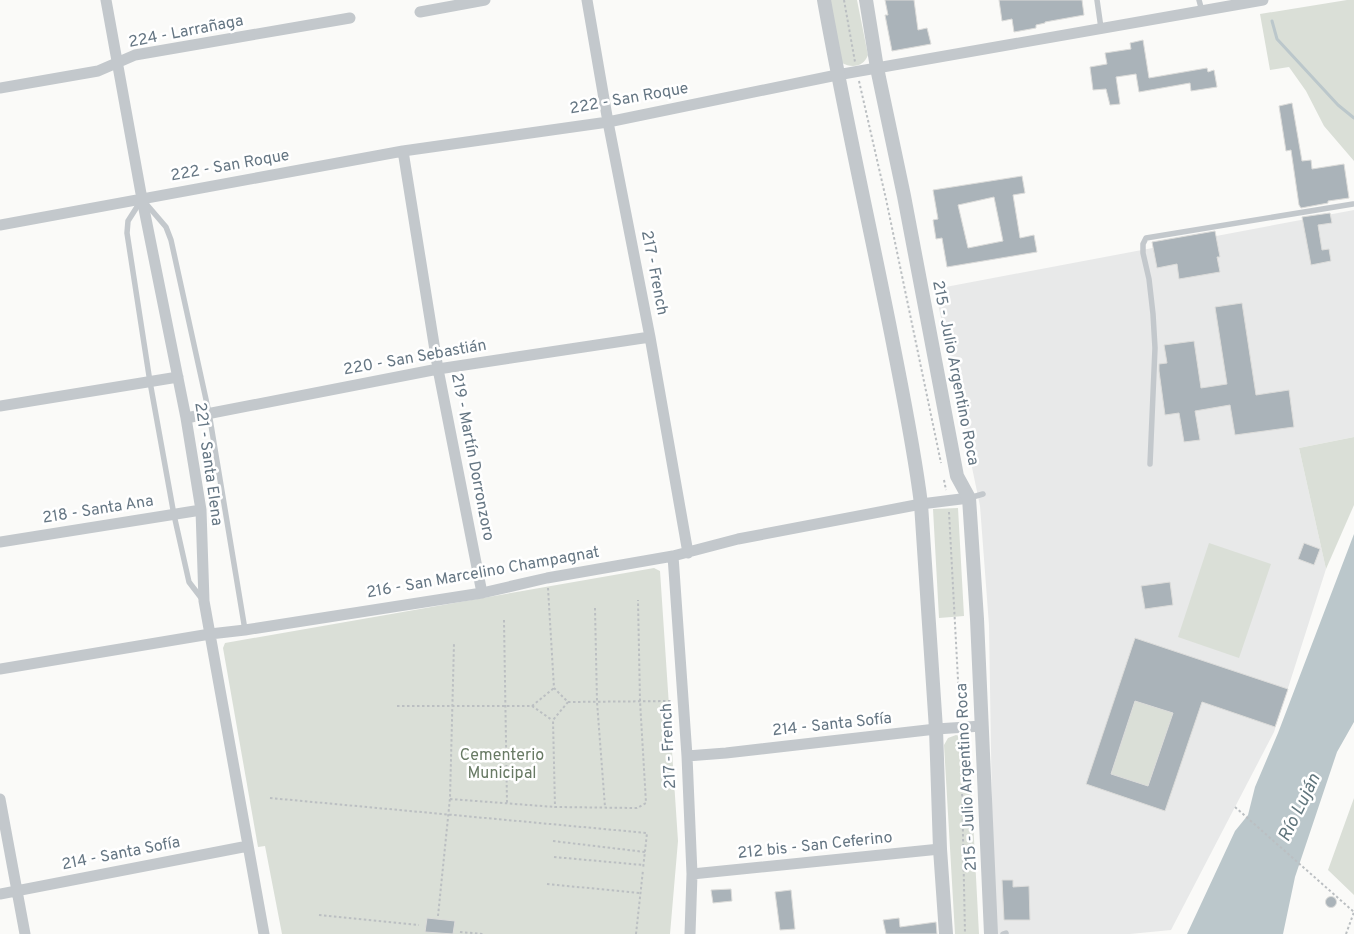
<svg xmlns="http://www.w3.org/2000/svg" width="1354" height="934" viewBox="0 0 1354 934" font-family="Overpass,sans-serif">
	<rect width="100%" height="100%" fill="#fafaf8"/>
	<!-- built -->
	<path fill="#e8e9e9" d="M1354 210V437L1299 448 1326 569 1274 732 1171 930 1130 934H994L989 625 980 506 935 289Z"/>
	<!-- green -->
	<path fill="#dadfd7" d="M829 0H857L868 55C864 66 853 69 842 63Z
		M1347 0H1354V161L1324 126 1306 91 1289 67 1270 70 1260 14Z
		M1354 437V505L1326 569 1299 448Z
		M958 508 964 616 939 618 933 509Z
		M1209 543 1271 564 1239 658 1178 637Z
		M654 568 660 571 678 841 670 934H282L265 846 258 847 223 648 225 643Z
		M1135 701 1173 713 1148 786 1111 774Z
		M956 735 963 737 969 744 979 934H955L944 745 948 738Z
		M1354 798V895L1328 870Z"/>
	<!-- water -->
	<path fill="#bbc7cb" d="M1354 534V722L1337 752 1295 877 1283 934H1187L1235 831 1248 815 1255 787 1278 733Z"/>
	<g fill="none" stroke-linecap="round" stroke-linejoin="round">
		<!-- stream -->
		<path stroke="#bbc7cb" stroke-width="3" d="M1272 21 1277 39 1338 105 1354 118"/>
	</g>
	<!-- building -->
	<path fill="#aab3b9" stroke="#dcdcda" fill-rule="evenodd" d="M885 0H914L918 30 927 28 931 44 892 51 885 15H888Z
		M999 0H1082L1084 15 1045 22V23L1036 25V28L1014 32 1012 19 1002 21Z
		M1143 40 1149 78 1207 68 1208 72 1214 70 1217 87 1191 91 1190 83 1139 92 1136 74 1116 77 1120 104 1110 105 1106 89 1093 90 1090 67 1107 64 1105 53 1131 49 1130 43Z
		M1292 103 1302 161 1311 160 1312 169 1344 164 1349 198 1328 201V203L1301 208 1299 205 1291 150 1286 151 1279 106Z
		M1022 176 1025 193 1013 195 1020 238 1034 235 1037 252 947 267 942 238 936 239 933 220 938 219 933 190ZM994 197 1003 241 968 248 958 205Z
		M1330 213 1332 223 1318 225 1322 250 1329 249 1331 261 1311 265 1302 217Z
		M1215 231 1220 257H1217L1220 272 1179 279 1177 264 1157 268 1152 242Z
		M1242 303 1256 395 1289 390 1294 427 1235 435 1230 405 1195 411 1200 440 1184 442 1179 413 1165 415 1159 371V364L1167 363 1164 345 1194 341 1201 388 1227 384 1215 307Z
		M1304 543 1320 549 1314 565 1298 559Z
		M1170 582 1173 605 1145 609 1141 586Z
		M1135 638 1288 689 1275 727 1202 702 1165 811 1086 784ZM1135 701 1173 713 1148 786 1111 774Z
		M1002 880H1013V887L1029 886 1030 920H1004Z
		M731 889 732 901 713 903 711 890Z
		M791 890 795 929 780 930 775 892Z
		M1325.5 902a5.5 5.5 0 1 1 11 0a5.5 5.5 0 1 1-11 0Z
		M427 918 455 921 453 934 425 932Z
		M899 918 900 927 936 922 937 934H886L883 920Z"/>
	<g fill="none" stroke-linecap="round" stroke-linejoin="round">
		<!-- path -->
		<path stroke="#bbbfc2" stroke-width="2" stroke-dasharray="2.5 2.5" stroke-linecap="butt" d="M844 0 855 62
			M859 81 886 199 941 463
			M944 480 946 490
			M949 512 960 717
			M548 588 554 688 568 702 553 720 555 807 637 808 646 803 640 701 638 600
			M595 608 597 702 605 807
			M504 620 507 803
			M568 702 673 701
			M397 706H532L554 688
			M532 706 552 720
			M961 739 965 934
			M270 798 647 833 643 869
			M450 799 555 807
			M1235 807 1354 912
			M553 841 645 852
			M554 857 643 865
			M547 884 640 893
			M319 915 419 925
			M438 916 450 798 454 643
			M460 932 483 934
			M636 934 643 870
			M1346 934 1354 912"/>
		<!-- service -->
		<path stroke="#c3c8cc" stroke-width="5.5" d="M1097 0 1101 28
			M1199 0 1202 11
			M1150 464 1155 348 1153 314 1149 279 1143 253V244L1146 238 1353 204
			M969 498 983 494
			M202 599 189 582 174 515 150 382 127 233 128 221 142 199 166 227 171 240 209 413 245 630
			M1003 934 1006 933"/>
		<!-- minor -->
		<path stroke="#c3c8cc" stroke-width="11" d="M106 0 142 199 186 418 201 510 204 601 264 934
			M587 0 608 122 650 337 688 553
			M420 12 485 0
			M0 88 98 71 135 55 350 18
			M403 151 438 369 482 593
			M0 225 403 151 608 122 837 75 1263 0
			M0 406 178 377
			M186 418 438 369 650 337
			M0 542 201 510
			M673 556 687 756 692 874 690 934
			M0 669 210 634 245 630 482 593 547 578 673 556 738 539 921 504 969 498
			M687 756 726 753 936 729 982 726
			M0 799 25 934
			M692 874 940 849
			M0 894 248 846"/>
		<!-- tertiary -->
		<path stroke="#c3c8cc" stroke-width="14" d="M824 0C844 112 869 222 891 333 902 390 914 447 921 504L936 729 940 849 946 934
			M866 0 877 68 904 196 957 476 969 498 977 619 991 934"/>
	</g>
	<g text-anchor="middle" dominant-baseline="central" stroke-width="5" stroke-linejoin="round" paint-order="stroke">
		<!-- street labels -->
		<g font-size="16" fill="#657683" stroke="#fff">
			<text transform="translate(186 32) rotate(-11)">224 - Larrañaga</text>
			<text transform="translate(629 99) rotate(-10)">222 - San Roque</text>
			<text transform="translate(230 166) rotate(-10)">222 - San Roque</text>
			<text transform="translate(654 273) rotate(79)">217 - French</text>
			<text transform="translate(415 358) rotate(-10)">220 - San Sebastián</text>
			<text transform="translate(955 373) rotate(79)">215 - Julio Argentino Roca</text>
			<text transform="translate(472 457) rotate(79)">219 - Martín Dorronzoro</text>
			<text transform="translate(208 464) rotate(82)">221 - Santa Elena</text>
			<text transform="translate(98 510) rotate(-9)">218 - Santa Ana</text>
			<text transform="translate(483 573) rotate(-10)">216 - San Marcelino Champagnat</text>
			<text transform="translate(832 725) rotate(-6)">214 - Santa Sofía</text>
			<text transform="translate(669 746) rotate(-93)">217 - French</text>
			<text transform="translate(967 777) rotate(-93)">215 - Julio Argentino Roca</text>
			<text transform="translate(815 846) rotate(-6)">212 bis - San Ceferino</text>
			<text transform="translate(121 854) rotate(-11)">214 - Santa Sofía</text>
		</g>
		<!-- park labels -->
		<g font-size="16" fill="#687a64" stroke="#fff">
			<text x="502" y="756">Cementerio<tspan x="502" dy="18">Municipal</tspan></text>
		</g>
		<!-- water labels -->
		<g font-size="18" font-style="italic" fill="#60757c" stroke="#fff">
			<text transform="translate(1300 808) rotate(-64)">Río Luján</text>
		</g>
	</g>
</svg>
